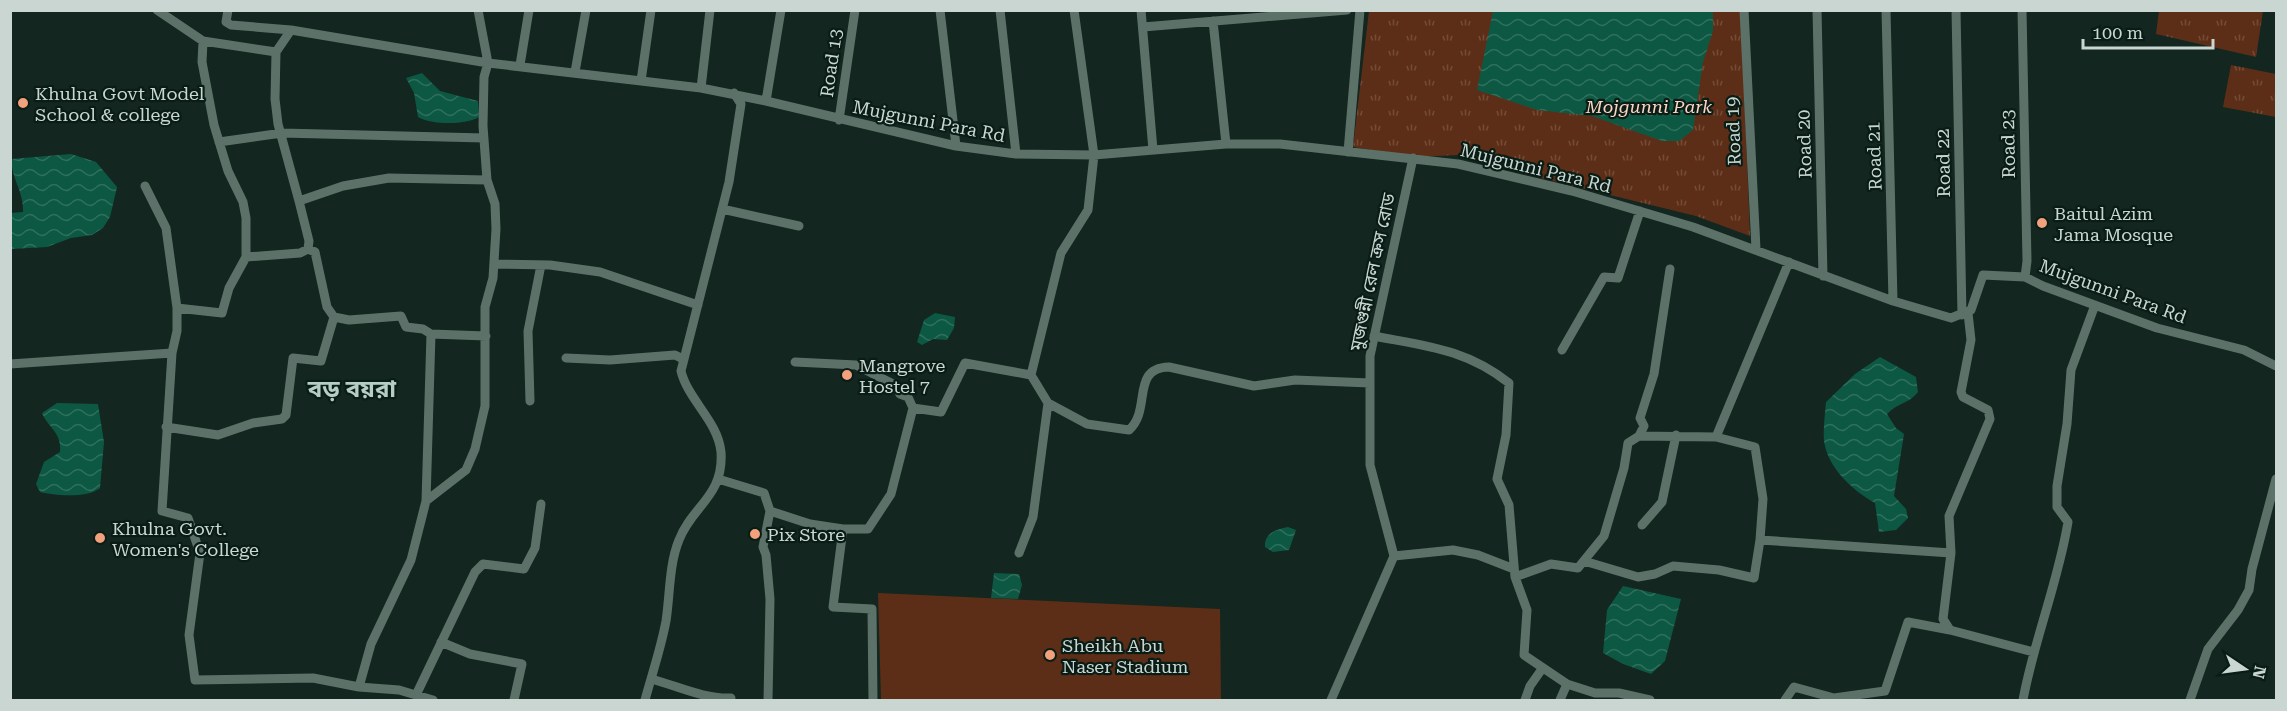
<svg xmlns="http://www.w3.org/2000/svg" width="2287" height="711" viewBox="0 0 2287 711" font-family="'Roboto Serif','Noto Sans Bengali',serif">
	<defs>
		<pattern id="grass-tufts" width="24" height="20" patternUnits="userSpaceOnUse" patternTransform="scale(1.5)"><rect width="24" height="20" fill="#5d2e17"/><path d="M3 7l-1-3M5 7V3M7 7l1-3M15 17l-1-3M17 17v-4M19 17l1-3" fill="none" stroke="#734c38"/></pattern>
		<pattern id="water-waves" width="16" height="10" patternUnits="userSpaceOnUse" patternTransform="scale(1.5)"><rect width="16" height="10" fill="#0d5843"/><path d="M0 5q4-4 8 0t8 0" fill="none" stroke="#2f6f5d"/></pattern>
	</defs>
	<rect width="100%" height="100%" fill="#13261f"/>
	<!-- grass -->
	<path fill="url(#grass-tufts)" d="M1369 11H1741L1750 236 1696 216 1524 174 1459 155 1414 157 1353 147Z
		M2159 11H2263L2256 57 2156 34Z
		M2231 65 2276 74V117L2223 107Z"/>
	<!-- pitch -->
	<path fill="#5d2e17" d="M878 593 1220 609 1221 700H881Z"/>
	<!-- water -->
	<path fill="url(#water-waves)" d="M1579 10H1710L1713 13V31L1703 62 1693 130 1679 141H1662L1592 116 1537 110 1477 90 1493 11Z
		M422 73 440 91 478 101 479 117C465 125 432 125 418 117L414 93 406 78Z
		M71 154 96 162 117 187 110 217 103 228 92 235 71 238 47 247 11 249V213L23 212C24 192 12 180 11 159Z
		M935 313 955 317 954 328 947 340 933 339 922 345 917 342 924 320Z
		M1880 357 1916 377 1918 392C1910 403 1899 402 1887 414L1896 428 1904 434 1894 496 1906 509 1908 518 1896 530 1879 532 1875 503C1852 490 1828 468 1824 441 1823 429 1825 414 1826 402L1855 374Z
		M57 403 98 404 104 442 100 488C88 498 56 496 40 492L36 484 44 462 60 452C62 432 48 428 42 413Z
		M1288 527 1296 530 1289 550 1273 552 1265 547C1264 533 1277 529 1288 527Z
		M994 573 1019 574 1022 585 1018 599 991 598Z
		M1623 586 1681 599 1665 661 1651 674 1623 664 1603 653 1607 610Z"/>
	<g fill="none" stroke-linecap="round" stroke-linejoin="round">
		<!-- street -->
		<path stroke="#5c7269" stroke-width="9" d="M157 10 203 41 276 52 291 30
			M228 10 226 22 231 25 291 30 488 63 701 88 766 101 956 146 1016 154 1094 155 1226 144H1280L1458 164 1572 191 1693 227 1893 301 1951 318 1971 310 1983 275 2025 277 2043 286 2157 328 2244 350 2276 366
			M940 10 956 146
			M1000 10 1016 154
			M1141 10 1153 150
			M1744 10 1756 249
			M1817 10 1823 276
			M1886 10 1893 301
			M1956 10 1962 315
			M2022 10 2027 261 2025 277
			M1213 21 1226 144
			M1143 27 1347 10
			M203 41 202 62 214 125 228 171 243 202 246 218V257L229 288 222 313 177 308V331L172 353 162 511 188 518 200 553 189 635 195 680 313 678 359 687 399 690 433 700
			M276 52 275 99 278 124 299 201
			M520 65 529 10
			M575 72 586 10
			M641 81 651 10
			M701 88 710 10
			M766 101 781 10
			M839 120 855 10
			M219 142 282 133 484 138
			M1348 152 1360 10
			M145 186 166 228 177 308
			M722 209 799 226
			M308 249 315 252 327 307 334 317 349 320 401 316 406 327 423 329 431 334 486 336
			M246 257 300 253 308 249 309 241 299 201 343 186 389 178 487 180
			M494 264 550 265 600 272 698 305
			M1968 313 1971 340 1961 392 1963 397 1988 410 1990 419 1949 516 1951 553 1943 619 1950 630 2033 652
			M1374 336C1426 346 1466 349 1509 383L1506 435 1497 479 1509 505 1515 577 1527 610 1524 655 1567 684 1595 693H1619L1650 700
			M1562 350 1604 277 1618 278 1640 211
			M566 358 610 360 675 355 683 359
			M795 362 856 365 895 385 900 394 908 397 913 408
			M10 364 172 353
			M530 401 528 331 541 265
			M1048 403 1087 424 1129 430C1152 410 1130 368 1169 367L1254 386 1295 380 1370 383
			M166 427 218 435 253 423 282 419 286 415 293 358 321 361 334 317
			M1639 436 1716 437 1789 262
			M1716 437 1755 447 1763 499 1760 540
			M718 479 764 493 770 511
			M426 501 431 334
			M1642 525 1662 502 1676 435
			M1019 553 1033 517 1048 403 1031 375
			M1394 556 1453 550 1478 555 1514 569
			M1584 561 1638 577 1655 574 1673 566 1719 570 1754 578 1760 540 1951 553
			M1515 577 1551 564 1578 568 1604 536 1624 468 1628 443 1639 436 1644 426 1640 418 1654 374 1670 269
			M441 642 470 654 522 664 514 700
			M651 679C678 686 703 699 731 698
			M359 687 371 644 411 560 426 501 466 470 475 449 485 406V307L493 278 496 229 495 204 487 180 483 126 484 77 488 63 478 10
			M416 695 475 572 483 564 524 569 535 548 541 504
			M645 700C652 674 661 648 666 621 670 595 669 564 679 540 692 506 724 496 721 452 718 421 688 400 681 371L729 182 741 104 734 93
			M768 700 770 599 766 555 763 547 770 511 810 524 843 529
			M873 700 872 609 833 607 843 529H868L891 494 913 408 941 412 965 363 1031 375 1061 253 1088 210 1094 155 1074 10
			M1331 700 1394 556 1370 465V356L1413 158
			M1525 700 1530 686 1542 669
			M1560 700 1567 684
			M1785 700 1794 687 1834 698 1885 691 1908 622 1950 630
			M2023 700C2034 640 2058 583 2068 522L2057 507V486L2067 424 2071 370 2095 305
			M2190 700 2208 649 2238 610 2249 590 2252 569 2276 479"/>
	</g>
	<!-- markers -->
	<g fill="#f1a17c" stroke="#091d16" stroke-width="2">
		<circle cx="23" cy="103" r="6"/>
		<circle cx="2042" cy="223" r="6"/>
		<circle cx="847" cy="375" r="6"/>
		<circle cx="755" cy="534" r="6"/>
		<circle cx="100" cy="538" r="6"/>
		<circle cx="1050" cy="655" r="6"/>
	</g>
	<g text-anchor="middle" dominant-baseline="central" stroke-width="4.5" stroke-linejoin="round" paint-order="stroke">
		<!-- street labels -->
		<g font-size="18" fill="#cad6d1" stroke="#091d16">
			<text transform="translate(831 63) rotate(-82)">Road 13</text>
			<text transform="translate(929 121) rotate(11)">Mujgunni Para Rd</text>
			<text transform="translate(1733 131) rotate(-92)">Road 19</text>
			<text transform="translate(1804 144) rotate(-92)">Road 20</text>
			<text transform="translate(2008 144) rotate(-91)">Road 23</text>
			<text transform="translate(1874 156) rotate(-92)">Road 21</text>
			<text transform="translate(1943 163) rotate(-91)">Road 22</text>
			<text transform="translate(1536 168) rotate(14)">Mujgunni Para Rd</text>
			<text transform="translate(1372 272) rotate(-78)">মুজগুন্নী রেল ক্রস রোড</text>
			<text transform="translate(2113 291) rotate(20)">Mujgunni Para Rd</text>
		</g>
		<!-- poi labels -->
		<g font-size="18" fill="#cad6d1" stroke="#091d16" text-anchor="start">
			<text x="35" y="93">Khulna Govt Model<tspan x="35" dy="21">School &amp; college</tspan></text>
			<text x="2054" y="213">Baitul Azim<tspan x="2054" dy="21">Jama Mosque</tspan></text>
			<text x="859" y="365">Mangrove<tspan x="859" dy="21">Hostel 7</tspan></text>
			<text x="112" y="528">Khulna Govt.<tspan x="112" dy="21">Women's College</tspan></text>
			<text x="767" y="534">Pix Store</text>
			<text x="1062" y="645">Sheikh Abu<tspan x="1062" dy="21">Naser Stadium</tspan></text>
		</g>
		<!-- park labels -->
		<g font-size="18" font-style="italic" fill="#fdd5c4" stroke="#091d16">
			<text x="1649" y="106">Mojgunni Park</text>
		</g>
		<!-- district labels -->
		<g font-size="24" font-weight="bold" fill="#b5cdc3" stroke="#091d16">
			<text x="352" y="389">বড় বয়রা</text>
		</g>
	</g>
	<!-- border -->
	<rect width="2287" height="711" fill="none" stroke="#cad6d1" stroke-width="24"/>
	<!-- north arrow -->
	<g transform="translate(2245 669) rotate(103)" stroke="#091d16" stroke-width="4.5" paint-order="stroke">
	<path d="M0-4.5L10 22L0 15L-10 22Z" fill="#cad6d1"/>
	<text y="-9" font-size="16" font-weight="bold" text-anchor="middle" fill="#cad6d1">N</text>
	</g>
	<!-- scale -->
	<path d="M2083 39v9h130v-9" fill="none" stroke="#cad6d1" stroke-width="3"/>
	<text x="2092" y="39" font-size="18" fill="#cad6d1" stroke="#091d16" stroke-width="4.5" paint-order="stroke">100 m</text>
</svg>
